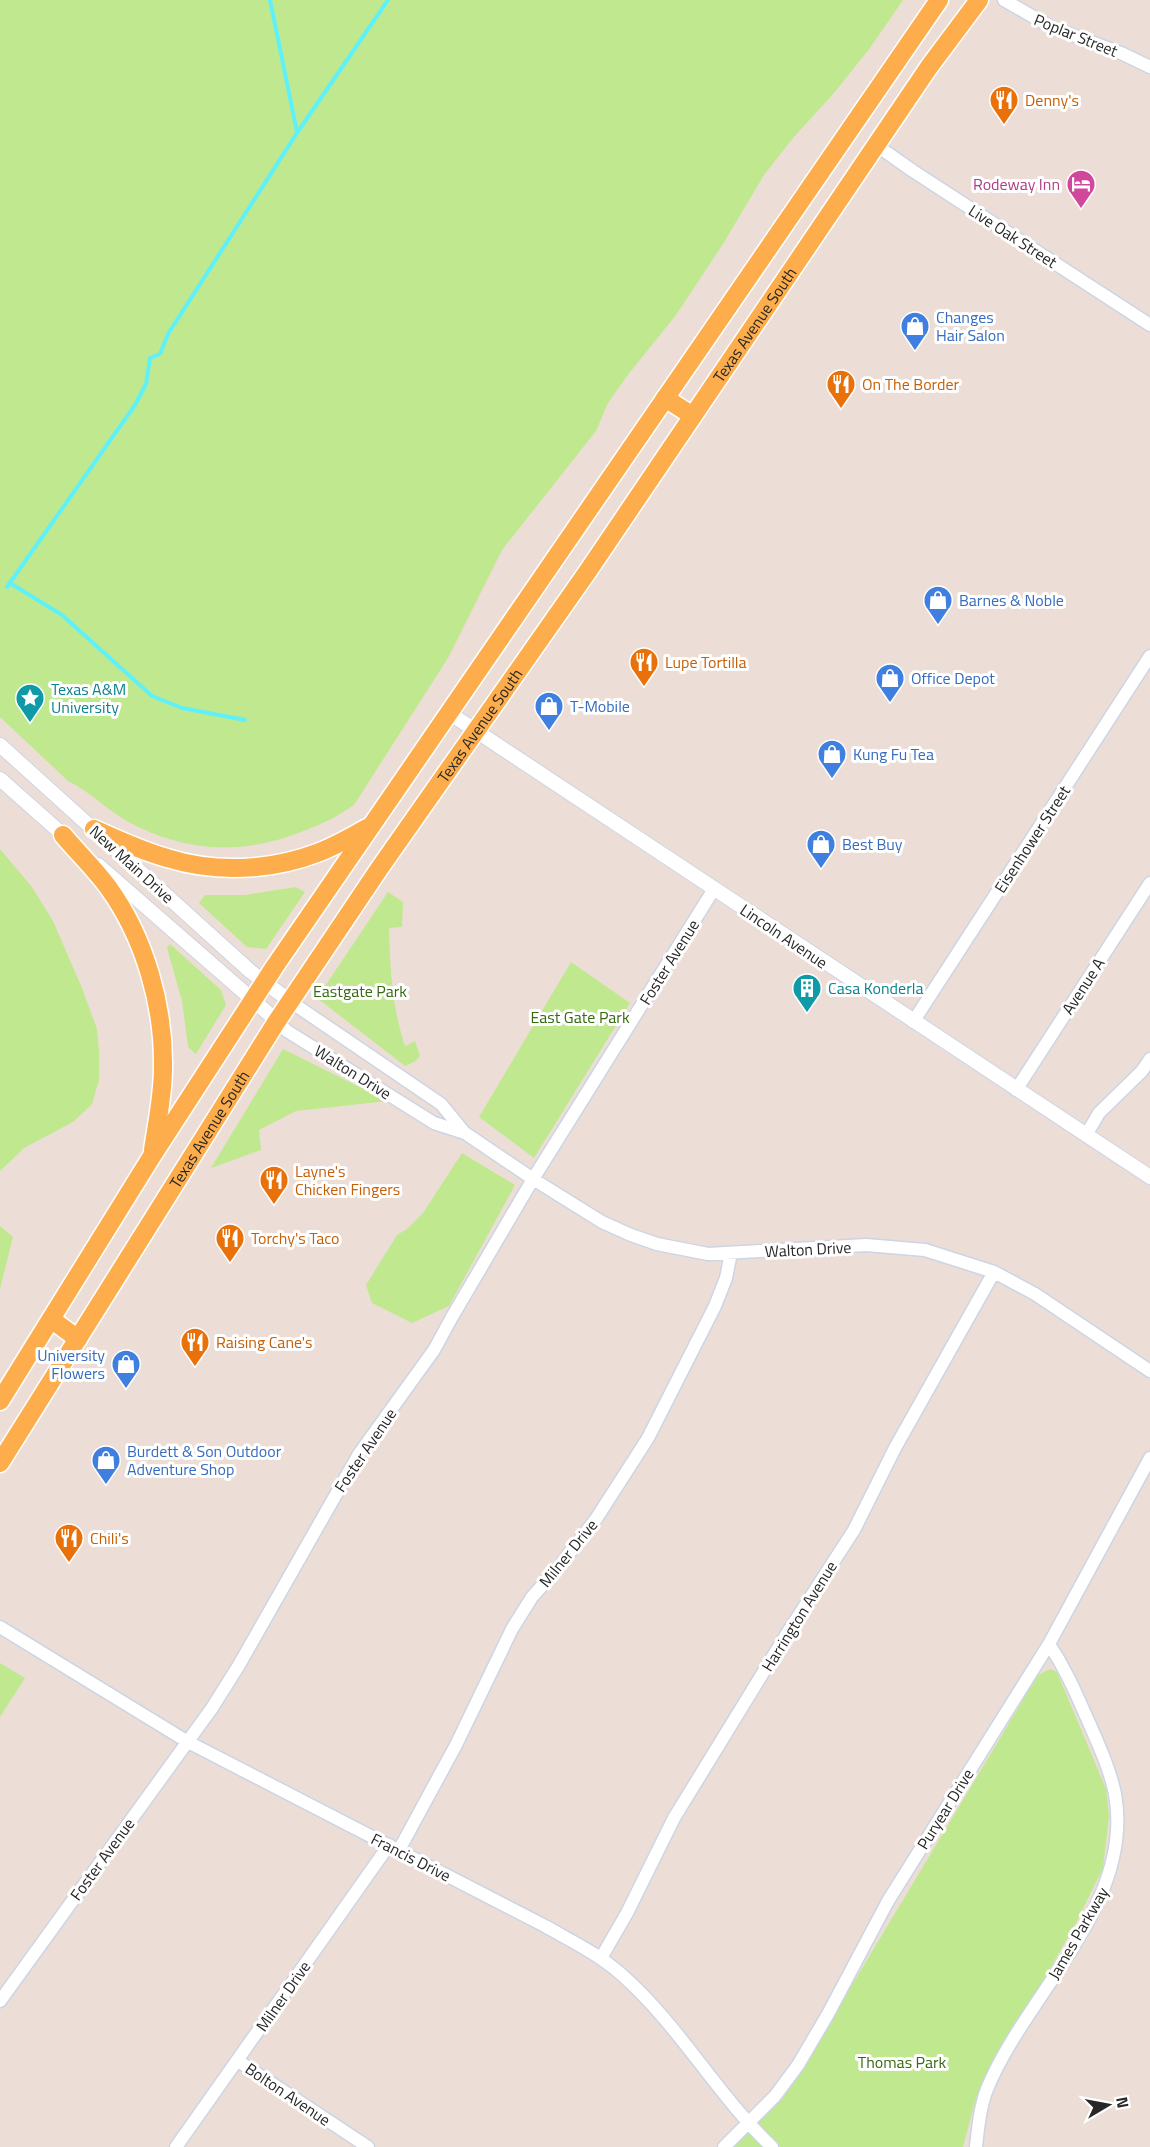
<svg xmlns="http://www.w3.org/2000/svg" width="1150" height="2147" viewBox="0 0 1150 2147" font-family="'Titillium Web',sans-serif">
	<rect width="100%" height="100%" fill="#ecded7"/>
	<!-- green -->
	<path fill="#c0e88e" d="M0 0H903L870 48 834 93 793 138 764 175 723 244 676 315 627 376 608 403 596 431 502 550 448 658 354 805C337 817 320 825 301 832 240 856 182 852 125 820 105 808 89 791 68 781L0 717Z
		M0 849 32 887 53 921 82 988 97 1029 99 1051V1080L92 1104 73 1122 24 1148 0 1171Z
		M296 887 305 892 266 949 247 947 199 903 205 895H245Z
		M388 892 403 902 402 927 389 928C390 968 392 1007 405 1046L415 1041 420 1056 416 1061 405 1066 317 998Z
		M170 944 221 990 226 1005 196 1054 188 1047 182 1001 167 948Z
		M571 962 630 1003 534 1158 479 1117Z
		M283 1049 388 1101 296 1111 259 1130 261 1150 211 1168Z
		M462 1153 515 1185 449 1306 412 1323 372 1303 366 1285 397 1235 407 1229 423 1213Z
		M0 1226 13 1237 0 1289Z
		M0 1663 25 1678 0 1717Z
		M1050 1669 1057 1672 1106 1789 1109 1816 1103 1868 1075 1925 976 2098 963 2147H730L798 2075 1038 1675Z"/>
	<g fill="none" stroke-linecap="round" stroke-linejoin="round">
		<!-- stream -->
		<path stroke="#5ff1f9" stroke-width="4" d="M270 0 297 132
			M10 583 62 615 152 696 182 708 245 720
			M7 587 135 405 146 384 150 358 160 354 168 334 297 133 388 0"/>
		<!-- minor casing -->
		<g stroke="#ccd5e3" stroke-width="15">
			<path id="minor" d="M1004 0 1051 27 1121 53 1150 67
				M876 145 913 171 1150 325
				M291 1002 441 1104 464 1132
				M277 1021 287 1031 434 1123 465 1133 533 1179 602 1222 631 1235 657 1244 708 1254 866 1245 925 1250 994 1272 1035 1294 1150 1371
				M913 1022 1150 656
				M1016 1090 1150 883
				M1086 1135 1099 1113 1142 1071 1150 1059
				M0 1627 188 1742 545 1926C571 1941 599 1954 622 1975 679 2025 717 2095 772 2147
				M399 1850 456 1745 512 1629 532 1597 558 1568 596 1519 648 1438 715 1306 726 1278 731 1253
				M601 1958 627 1913 674 1818 788 1632 854 1530 895 1448 994 1272
				M0 2001 212 1708 239 1665 359 1454 434 1350 452 1317 533 1179 714 889
				M238 2061 368 2147
				M176 2147 389 1845
				M724 2147 775 2096 798 2065 828 2014 888 1901 1049 1644 1150 1458
				M976 2147C978 2128 980 2107 987 2089 1026 1994 1135 1904 1115 1794 1110 1770 1100 1748 1090 1725 1077 1696 1067 1671 1049 1644"/>
		</g>
		<!-- tertiary casing -->
		<g stroke="#ccd5e3" stroke-width="16">
			<path id="tertiary" d="M449 713 1150 1177
				M0 745 250 971 291 1002
				M0 779 70 841
				M98 865 277 1021"/>
		</g>
		<!-- primary casing -->
		<g stroke="#fff" stroke-width="21">
			<g id="primary">
				<path d="M665 398 693 416"/>
				<path d="M94 829C118 840 142 851 167 858 215 873 270 871 317 853 334 847 351 837 367 828"/>
				<path d="M63 835C78 853 95 869 108 887 145 938 164 1006 163 1068 163 1096 157 1123 153 1150"/>
				<path d="M51 1319 78 1339"/>
				<path d="M0 1401 152 1156 275 966 939 0"/>
				<path id="s1" d="M0 1463 277 1021 379 869 588 571 929 67 979 0"/>
			</g>
		</g>
		<!-- minor -->
		<use href="#minor" stroke="#fff" stroke-width="12"/>
		<!-- tertiary -->
		<use href="#tertiary" stroke="#fff" stroke-width="14"/>
		<!-- primary -->
		<use href="#primary" stroke="#fdad4b" stroke-width="18"/>
	</g>
	<!-- icons -->
	<defs>
		<g id="restaurant-pin" transform="scale(1.5)"><path d="M0 17L-7.5 6A9.5 9.5 0 1 1 7.5 6Z" fill="#e8710a" stroke="#fff"/><path d="M-5-6h1v4h1v-4h1v4h1v-4h1v5L-1.5 .5V6h-2V.5L-5-1ZM5-6V6H3V1.5H1.5Q1.5-4 5-6Z" fill="#fff"/></g>
		<g id="hotel-pin" transform="scale(1.5)"><path d="M0 17L-7.5 6A9.5 9.5 0 1 1 7.5 6Z" fill="#d1479c" stroke="#fff"/><path d="M-6-4.5h1.5V1H6V5H4.5V3h-9V5H-6ZM-4 0a1.8 1.8 0 1 1 3.6 0ZM.5 0V-2.5h3Q6-2.5 6 0Z" fill="#fff"/></g>
		<g id="shop-pin" transform="scale(1.5)"><path d="M0 17L-7.5 6A9.5 9.5 0 1 1 7.5 6Z" fill="#3f7fe0" stroke="#fff"/><path d="M-5-2.5h2.3a2.7 3.5 0 0 1 5.4 0H5L5.5 6h-11ZM-1.5-2.5h3a1.5 2.3 0 0 0-3 0Z" fill="#fff"/></g>
		<g id="sight-pin" transform="scale(1.5)"><path d="M0 17L-7.5 6A9.5 9.5 0 1 1 7.5 6Z" fill="#0f9aa8" stroke="#fff"/><path d="M0-6L1.8-2.2L6-1.7L2.9 1.2L3.7 5.4L0 3.3L-3.7 5.4L-2.9 1.2L-6-1.7L-1.8-2.2Z" fill="#fff"/></g>
		<g id="building-pin" transform="scale(1.5)"><path d="M0 17L-7.5 6A9.5 9.5 0 1 1 7.5 6Z" fill="#0f9aa8" stroke="#fff"/><path d="M-4-6H4V6H1V3H-1V6H-4ZM-2.5-4.3h1.7v1.8h-1.7ZM.8-4.3h1.7v1.8H.8ZM-2.5-1h1.7V.8h-1.7ZM.8-1h1.7V.8H.8Z" fill="#fff"/></g>
	</defs>
	<g fill-rule="evenodd">
		<use href="#restaurant-pin" x="1004" y="100"/>
		<use href="#hotel-pin" x="1081" y="184"/>
		<use href="#shop-pin" x="915" y="326"/>
		<use href="#restaurant-pin" x="841" y="384"/>
		<use href="#shop-pin" x="938" y="600"/>
		<use href="#restaurant-pin" x="644" y="662"/>
		<use href="#shop-pin" x="890" y="678"/>
		<use href="#sight-pin" x="30" y="698"/>
		<use href="#shop-pin" x="549" y="706"/>
		<use href="#shop-pin" x="832" y="754"/>
		<use href="#shop-pin" x="821" y="844"/>
		<use href="#building-pin" x="807" y="988"/>
		<use href="#restaurant-pin" x="274" y="1180"/>
		<use href="#restaurant-pin" x="230" y="1238"/>
		<use href="#restaurant-pin" x="195" y="1342"/>
		<use href="#shop-pin" x="126" y="1364"/>
		<use href="#shop-pin" x="106" y="1460"/>
		<use href="#restaurant-pin" x="69" y="1538"/>
	</g>
	<g text-anchor="middle" dominant-baseline="central" stroke-width="6" stroke-linejoin="round" paint-order="stroke">
		<!-- street labels -->
		<g font-size="16" fill="#272727" stroke="#fff">
			<text transform="translate(1076 35) rotate(22)">Poplar Street</text>
			<text transform="translate(1013 236) rotate(33)">Live Oak Street</text>
			<text stroke="none"><textPath href="#s1" startOffset="1366">Texas Avenue South</textPath></text>
			<text stroke="none"><textPath href="#s1" startOffset="880">Texas Avenue South</textPath></text>
			<text transform="translate(1032 839) rotate(-57)">Eisenhower Street</text>
			<text transform="translate(132 864) rotate(42)">New Main Drive</text>
			<text transform="translate(784 936) rotate(34)">Lincoln Avenue</text>
			<text transform="translate(669 962) rotate(-58)">Foster Avenue</text>
			<text transform="translate(1083 986) rotate(-57)">Avenue A</text>
			<text transform="translate(353 1072) rotate(32)">Walton Drive</text>
			<text stroke="none"><textPath href="#s1" startOffset="394">Texas Avenue South</textPath></text>
			<text transform="translate(808 1249) rotate(-3)">Walton Drive</text>
			<text transform="translate(365 1450) rotate(-56)">Foster Avenue</text>
			<text transform="translate(568 1553) rotate(-51)">Milner Drive</text>
			<text transform="translate(799 1616) rotate(-58)">Harrington Avenue</text>
			<text transform="translate(945 1809) rotate(-58)">Puryear Drive</text>
			<text transform="translate(411 1857) rotate(27)">Francis Drive</text>
			<text transform="translate(102 1859) rotate(-54)">Foster Avenue</text>
			<text transform="translate(1078 1933) rotate(-60)">James Parkway</text>
			<text transform="translate(283 1996) rotate(-55)">Milner Drive</text>
			<text transform="translate(288 2094) rotate(34)">Bolton Avenue</text>
		</g>
		<!-- food labels -->
		<g font-size="16" fill="#c56008" stroke="#fff" text-anchor="start">
			<text x="1025" y="100">Denny's</text>
			<text x="862" y="384">On The Border</text>
			<text x="665" y="662">Lupe Tortilla</text>
			<text x="295" y="1171">Layne's<tspan x="295" dy="18">Chicken Fingers</tspan></text>
			<text x="251" y="1238">Torchy's Taco</text>
			<text x="216" y="1342">Raising Cane's</text>
			<text x="90" y="1538">Chili's</text>
		</g>
		<!-- hotel labels -->
		<g font-size="16" fill="#b23c85" stroke="#fff" text-anchor="end">
			<text x="1060" y="184">Rodeway Inn</text>
		</g>
		<!-- shop labels -->
		<g font-size="16" fill="#366cbe" stroke="#fff" text-anchor="start">
			<text x="936" y="317">Changes<tspan x="936" dy="18">Hair Salon</tspan></text>
			<text x="959" y="600">Barnes &amp; Noble</text>
			<text x="911" y="678">Office Depot</text>
			<text x="570" y="706">T-Mobile</text>
			<text x="853" y="754">Kung Fu Tea</text>
			<text x="842" y="844">Best Buy</text>
			<text x="105" y="1355" text-anchor="end">University<tspan x="105" dy="18">Flowers</tspan></text>
			<text x="127" y="1451">Burdett &amp; Son Outdoor<tspan x="127" dy="18">Adventure Shop</tspan></text>
		</g>
		<!-- culture labels -->
		<g font-size="16" fill="#0d838f" stroke="#fff" text-anchor="start">
			<text x="51" y="689">Texas A&amp;M<tspan x="51" dy="18">University</tspan></text>
			<text x="828" y="988">Casa Konderla</text>
		</g>
		<!-- park labels -->
		<g font-size="16" fill="#376913" stroke="#fff">
			<text x="360" y="991">Eastgate Park</text>
			<text x="580" y="1017">East Gate Park</text>
			<text x="902" y="2062">Thomas Park</text>
		</g>
	</g>
	<!-- north arrow -->
	<g transform="translate(1108 2105) rotate(80)" stroke="#ffffff" stroke-width="4.5" paint-order="stroke">
	<path d="M0-4.5L10 22L0 15L-10 22Z" fill="#272727"/>
	<text y="-9" font-size="16" font-weight="bold" text-anchor="middle" fill="#272727">N</text>
	</g>
</svg>
